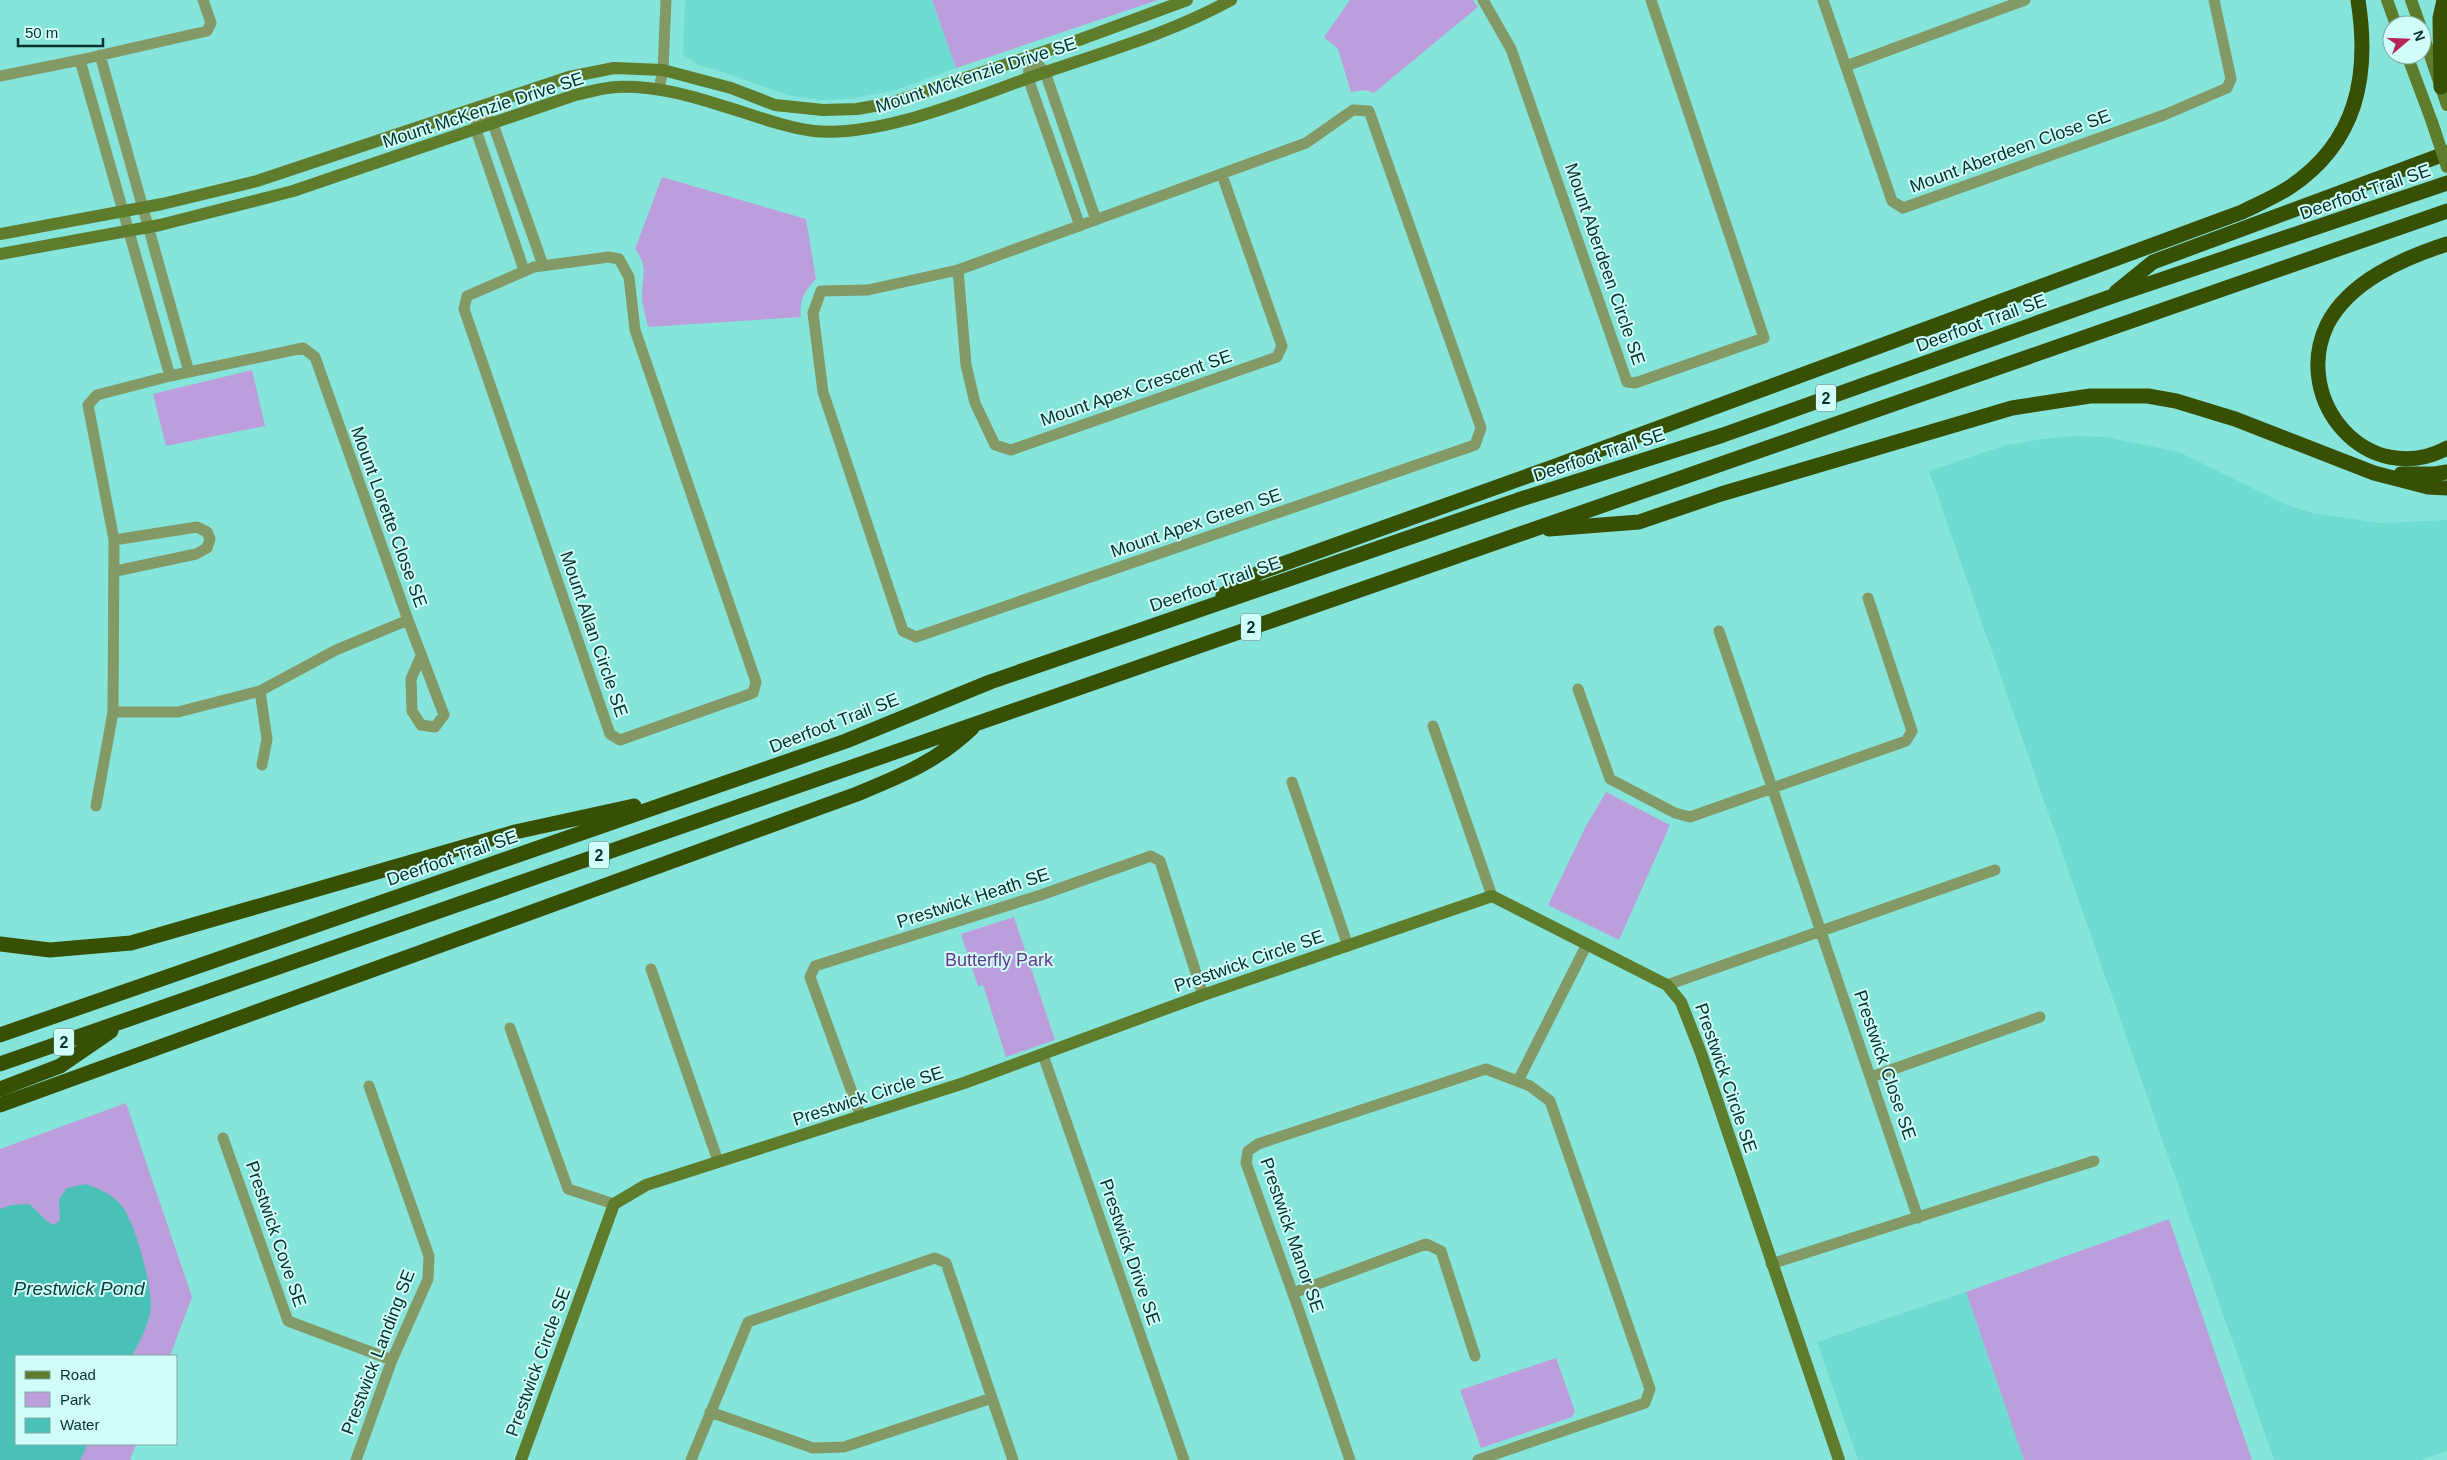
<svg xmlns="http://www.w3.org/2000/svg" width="2447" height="1460" viewBox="0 0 2447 1460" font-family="Arial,sans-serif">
	<rect width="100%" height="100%" fill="#86e5db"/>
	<!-- built -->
	<path fill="#6edcd1" d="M685 0H932L956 68 896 90 850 99 819 100 787 95 717 70 698 65 683 55Z
		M2074 436 2106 437 2179 452 2287 505 2312 513 2381 523 2447 520V1451L2421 1460H2274L1929 471 2003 446 2043 439Z
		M1966 1292 2024 1460H1858L1817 1342Z"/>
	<!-- green -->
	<path fill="#bd9edc" d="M932 0H1158L956 68Z
		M1350 0H1473L1478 7 1374 93 1366 90 1351 92 1338 49 1324 37Z
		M662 177 806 219 816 279C804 291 799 300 801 317L648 327C646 317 642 305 642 295 642 275 649 267 635 249Z
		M252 370 265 426 166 446 153 394Z
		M1606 792 1670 825 1619 940 1548 905 1585 828Z
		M1014 917 1055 1040 1006 1057 983 985 978 986 961 934Z
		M126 1103 192 1297 170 1356H16V1444H136L130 1460H0V1149Z
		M2169 1219 2252 1460H2024L1966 1292Z
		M1556 1358 1575 1411 1572 1417 1481 1448 1460 1390Z"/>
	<!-- water -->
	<path fill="#4ac1b7" d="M86 1184C99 1189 112 1194 122 1206 135 1222 155 1293 150 1313 147 1328 139 1343 132 1356H16V1444H88L80 1460H0V1209L11 1205 29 1204C37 1210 45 1222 54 1225L60 1220 59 1199 67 1188Z"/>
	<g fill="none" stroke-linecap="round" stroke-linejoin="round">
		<!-- street -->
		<path stroke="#839966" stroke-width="11" d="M1483 0 1511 49 1627 382 1635 383 1764 338 1651 0
			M1823 0 1892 201 1903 208 2164 115 2227 88 2231 79 2214 0
			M100 55 189 372
			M1030 56 1028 78 1080 226
			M1030 56 1045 72 1096 220
			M80 60 170 376
			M1846 66 2025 0
			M0 76 80 60 207 31 211 23 203 0
			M659 89 663 70 666 0
			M478 109 493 124 543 265
			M478 109 476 130 524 270
			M1353 110 1369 111 1481 428 1475 445 916 637 903 631 823 392 813 313 821 291 868 290 958 270 1306 143Z
			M609 257 619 259 629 277 635 330 756 682 753 693 620 740 610 734 464 309 467 296 534 267Z
			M958 270 966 365 975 403 995 445 1011 450 1277 357 1282 346 1222 175
			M303 348 315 357 408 620 336 650 260 691 178 712H113L114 540 88 405 97 395 170 376Z
			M114 540 197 527 207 532 210 539 207 548 196 554 116 571
			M408 620 444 715 435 727 421 725 412 711 411 679 421 656
			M1719 631 1918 1218
			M1578 689 1610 779 1675 813 1690 817 1906 741 1912 731 1868 598
			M260 691 267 739 262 765
			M1433 726 1492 896
			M1292 782 1348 946
			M96 806 113 712
			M651 969 718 1161
			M1667 985 1995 870
			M510 1028 568 1189 614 1204
			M1043 1055 1184 1460
			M1871 1077 2040 1017
			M1518 1081 1586 946
			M861 1117 810 977 815 966 1041 895 1151 856 1160 861 1203 995
			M223 1138 288 1321 392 1360
			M1771 1264 2094 1161
			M1293 1293 1426 1244 1441 1251 1475 1356
			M710 1412 813 1448 844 1447 992 1398
			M356 1460 392 1360 428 1279 429 1256 369 1086
			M691 1460 748 1322 935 1258 946 1263 1013 1460
			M1350 1460 1297 1305 1246 1163 1248 1151 1258 1144 1486 1069 1530 1086 1550 1101 1650 1389 1645 1403 1478 1460"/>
		<!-- secondary -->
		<path stroke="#5e7c2b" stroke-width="12" d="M2387 0 2396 25
			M2411 0 2420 25
			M2422 32 2447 105
			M2407 55 2432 122
			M0 234 162 204 257 181 569 77 614 68 663 70 731 88 775 105 823 110 857 109 891 103 1076 41 1187 0
			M0 254 160 225 293 191 575 95C588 92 602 88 616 87 652 85 689 95 723 106 754 115 782 127 814 131 882 138 976 96 1040 74 1104 52 1171 33 1231 0
			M521 1460 614 1204 646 1185 964 1083 1203 995 1492 896 1667 985 1681 1002 1701 1053 1839 1460"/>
		<!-- highway -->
		<path stroke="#385003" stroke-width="15" d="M2441 87 2440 18 2444 0
			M2447 244C2404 258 2349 281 2327 325 2291 401 2368 490 2447 448
			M2116 292 2153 262 2447 153
			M2401 474H2435L2447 472
			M1549 529 1639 522 1721 494 2012 408 2090 396H2148L2176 401 2235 419 2374 473 2428 487 2447 488
			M1223 595 1260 572 1550 468 2242 212C2258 204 2275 197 2290 187 2357 142 2370 76 2358 0
			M0 944 50 950 131 943 515 832 634 806
			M0 1035 846 741 990 682 1518 500 1723 435 2110 297 2447 183
			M0 1064 2447 211
			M0 1089 60 1066 111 1031
			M0 1105 857 794C903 775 936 762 972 728"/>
		<!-- secondary-bridge -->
		<path stroke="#5e7c2b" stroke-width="12" d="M2432 122 2447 167"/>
	</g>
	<g text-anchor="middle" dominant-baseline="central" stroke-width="4" stroke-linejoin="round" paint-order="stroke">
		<!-- shield labels -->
		<g fill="#d0fdf7" stroke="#426e6a" stroke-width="1">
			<rect x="1816" y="384.5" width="20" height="27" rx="4"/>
			<rect x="1241" y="613.5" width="20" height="27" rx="4"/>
			<rect x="589" y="841.5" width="20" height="27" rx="4"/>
			<rect x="54" y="1028.5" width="20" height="27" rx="4"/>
		</g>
		<g font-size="16" font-weight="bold" fill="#05312e">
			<text x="1826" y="398">2</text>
			<text x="1251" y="627">2</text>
			<text x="599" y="855">2</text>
			<text x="64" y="1042">2</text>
		</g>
		<!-- street labels -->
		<g font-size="18" fill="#05312e" stroke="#d0fdf7">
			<text transform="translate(976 75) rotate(-18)">Mount McKenzie Drive SE</text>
			<text transform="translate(483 110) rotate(-18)">Mount McKenzie Drive SE</text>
			<text transform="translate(2010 151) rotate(-20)">Mount Aberdeen Close SE</text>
			<text transform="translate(2365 192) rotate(-19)">Deerfoot Trail SE</text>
			<text transform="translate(1605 264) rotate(71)">Mount Aberdeen Circle SE</text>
			<text transform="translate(1981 323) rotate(-20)">Deerfoot Trail SE</text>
			<text transform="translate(1136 388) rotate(-19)">Mount Apex Crescent SE</text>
			<text transform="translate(1599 455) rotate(-18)">Deerfoot Trail SE</text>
			<text transform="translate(389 517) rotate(70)">Mount Lorette Close SE</text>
			<text transform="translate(1196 523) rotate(-19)">Mount Apex Green SE</text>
			<text transform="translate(1215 584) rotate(-19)">Deerfoot Trail SE</text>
			<text transform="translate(594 634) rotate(71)">Mount Allan Circle SE</text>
			<text transform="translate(834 723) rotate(-21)">Deerfoot Trail SE</text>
			<text transform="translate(452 858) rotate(-19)">Deerfoot Trail SE</text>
			<text transform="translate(973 898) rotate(-18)">Prestwick Heath SE</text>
			<text transform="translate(1249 961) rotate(-19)">Prestwick Circle SE</text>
			<text transform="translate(1885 1065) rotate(71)">Prestwick Close SE</text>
			<text transform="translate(1726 1078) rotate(71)">Prestwick Circle SE</text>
			<text transform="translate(868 1096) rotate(-18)">Prestwick Circle SE</text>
			<text transform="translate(276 1234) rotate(71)">Prestwick Cove SE</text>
			<text transform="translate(1292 1235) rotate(71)">Prestwick Manor SE</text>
			<text transform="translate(1130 1252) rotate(71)">Prestwick Drive SE</text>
			<text transform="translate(378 1352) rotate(-69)">Prestwick Landing SE</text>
			<text transform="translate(538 1362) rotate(-70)">Prestwick Circle SE</text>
		</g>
		<!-- park labels -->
		<g font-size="18" fill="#67398d" stroke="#d0fdf7">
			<text x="999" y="960">Butterfly Park</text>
		</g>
		<!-- water labels -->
		<g font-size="19" font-style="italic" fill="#07403b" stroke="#d0fdf7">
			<text x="79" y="1288">Prestwick Pond</text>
		</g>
	</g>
	<!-- legend -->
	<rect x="15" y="1355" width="162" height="90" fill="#d0fdf7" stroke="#7faba7"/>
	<rect x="25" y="1371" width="25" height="8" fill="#5e7c2b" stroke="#7faba7"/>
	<text x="60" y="1380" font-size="15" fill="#05312e">Road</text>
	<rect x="25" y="1392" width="25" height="15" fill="#bd9edc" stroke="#7faba7"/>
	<text x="60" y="1405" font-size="15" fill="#05312e">Park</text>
	<rect x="25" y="1418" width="25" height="15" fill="#4ac1b7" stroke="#7faba7"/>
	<text x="60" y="1430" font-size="15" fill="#05312e">Water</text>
	<!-- north arrow -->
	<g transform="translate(2407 40) rotate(71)"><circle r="24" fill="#d0fdf7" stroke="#7faba7"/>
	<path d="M0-4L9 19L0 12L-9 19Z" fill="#b52555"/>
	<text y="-8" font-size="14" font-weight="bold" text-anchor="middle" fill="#05312e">N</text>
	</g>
	<!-- scale -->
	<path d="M18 38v8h85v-8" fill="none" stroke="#05312e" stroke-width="2.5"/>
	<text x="25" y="38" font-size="15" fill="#05312e" stroke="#d0fdf7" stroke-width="4" paint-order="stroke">50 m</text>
</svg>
